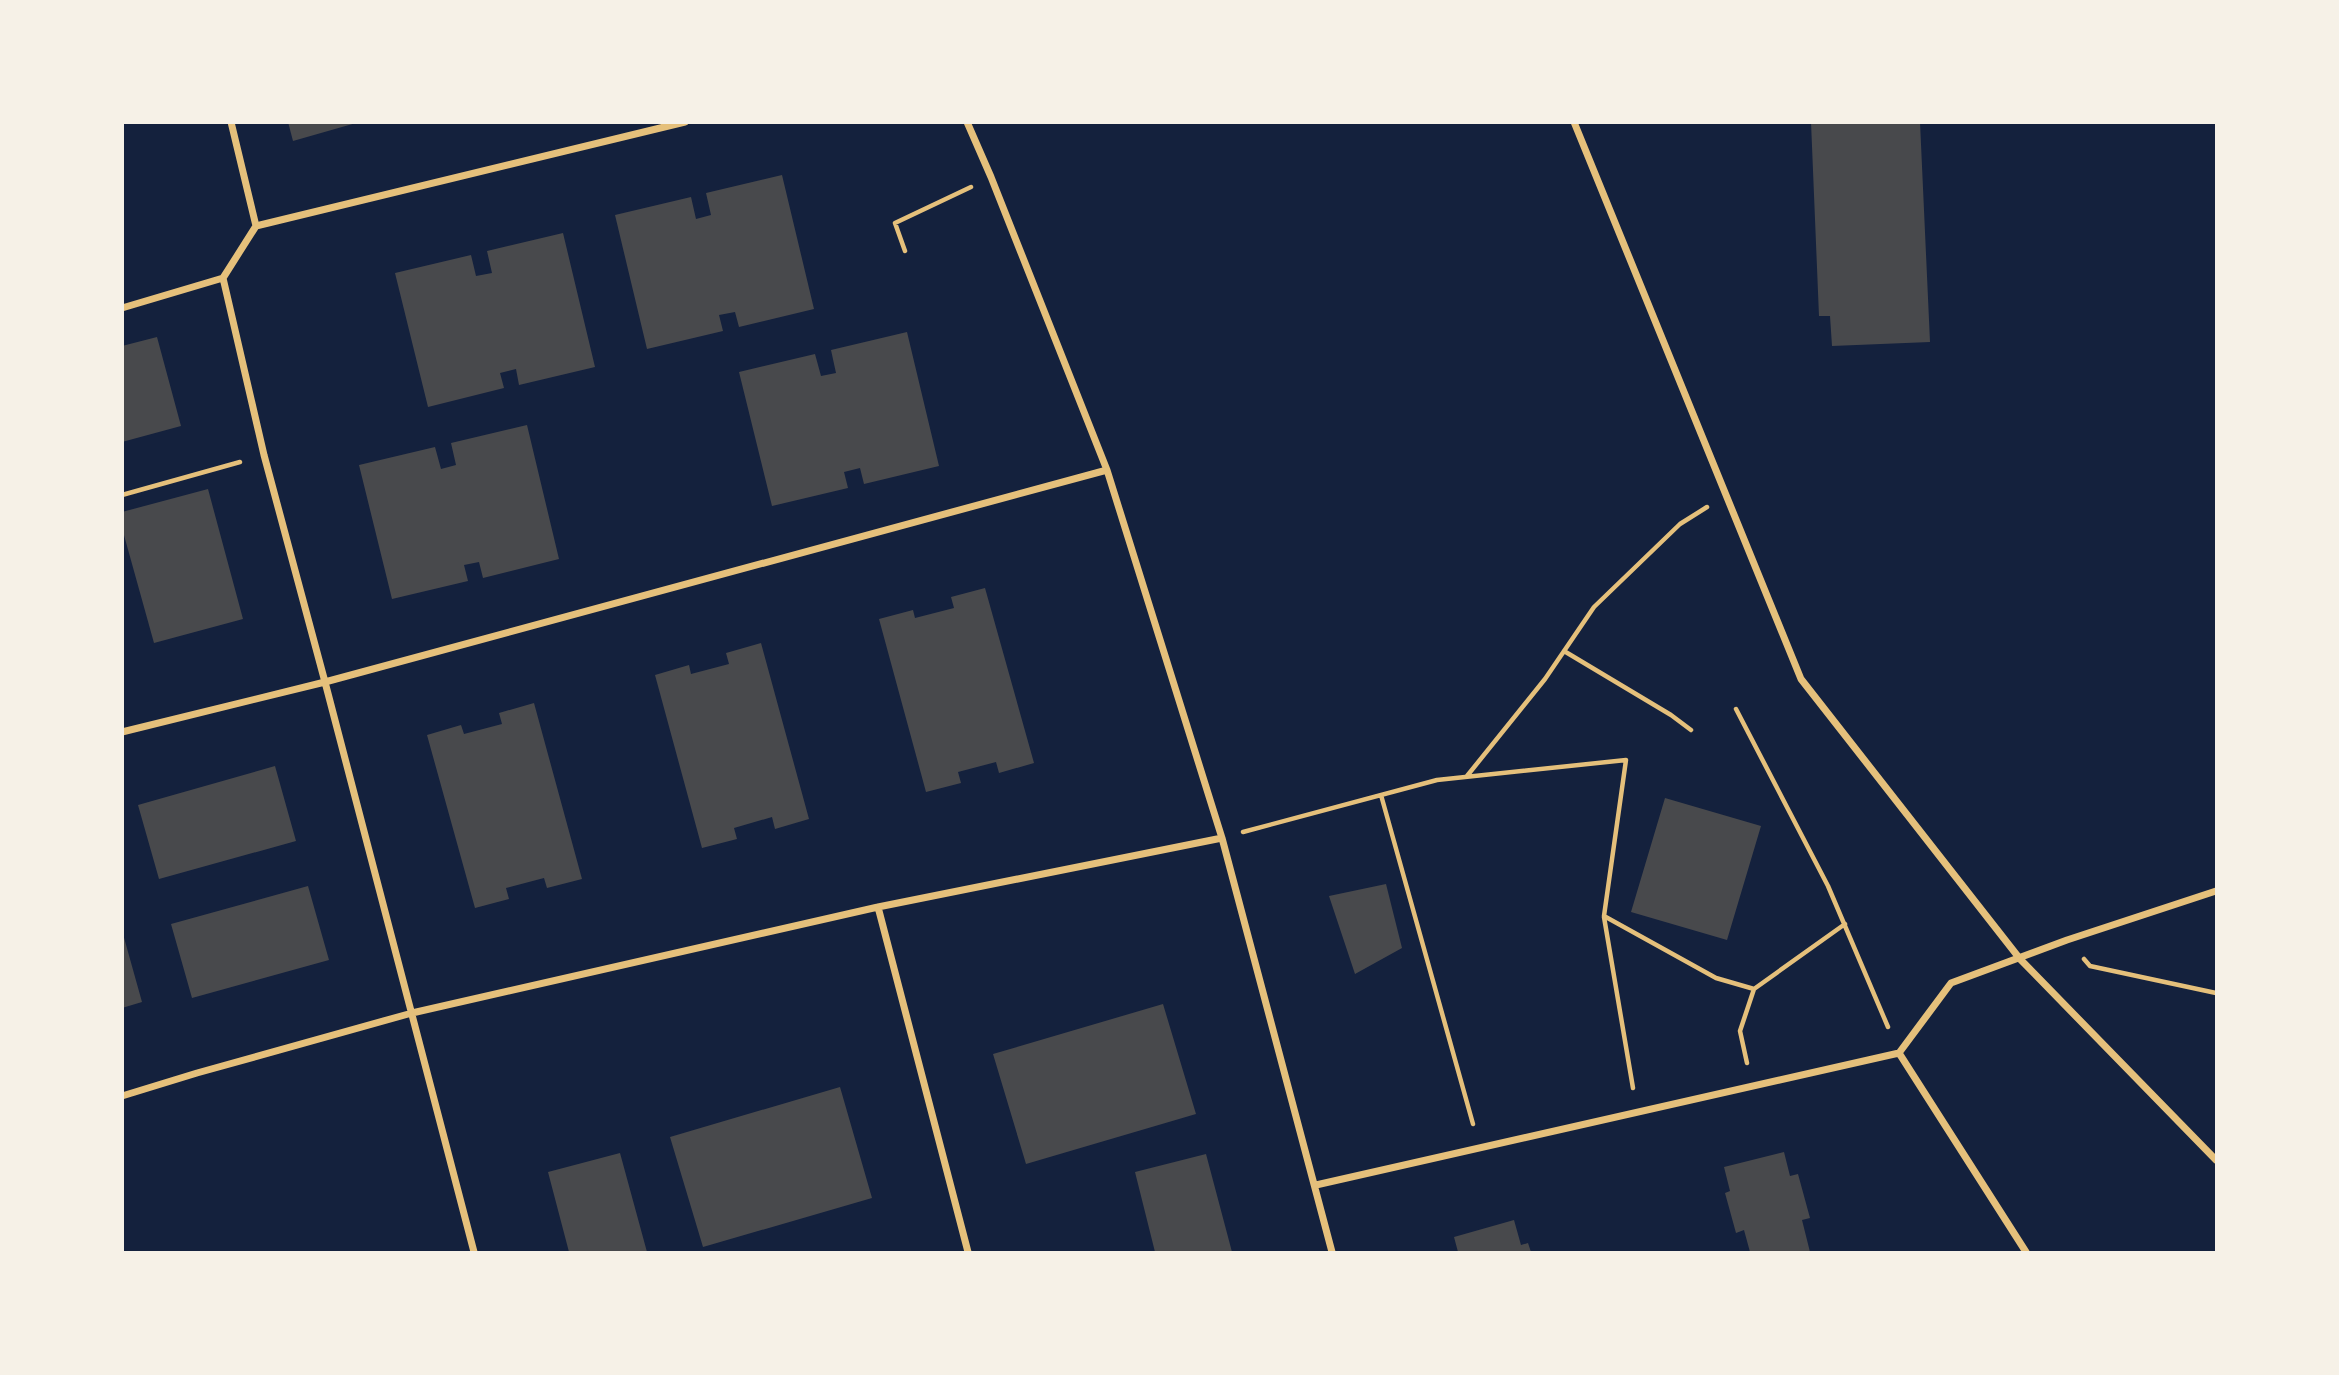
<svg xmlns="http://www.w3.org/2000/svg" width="2339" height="1375" viewBox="0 0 2339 1375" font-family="Barlow,sans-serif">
	<rect width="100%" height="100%" fill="#14213d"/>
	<!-- building -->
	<path fill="#48494c" d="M288 122H356V123L293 141Z
		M1811 122H1920L1930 342 1832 346 1830 316H1819Z
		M782 175 814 309 739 327 735 312 719 315 723 331 647 349 615 215 691 197 696 219 711 215 706 193Z
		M563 233 595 367 519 385 516 369 500 373 504 388 428 407 395 273 471 255 476 276 492 273 487 251Z
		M907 332 939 466 864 484 860 468 844 472 848 488 772 506 739 372 815 354 821 376 836 373 831 350Z
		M157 337 181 426 122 442V346Z
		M527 425 559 559 483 578 479 562 464 565 468 581 392 599 359 465 435 447 441 469 456 465 451 443Z
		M208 489 243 619 154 643 122 528V512Z
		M985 588 1034 763 999 773 996 762 958 772 961 783 926 792 879 619 913 610 915 618 954 608 951 597Z
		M761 643 809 819 775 829 772 817 734 828 737 839 702 848 655 675 689 665 691 674 729 664 726 653Z
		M534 703 582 879 547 888 544 878 506 888 509 899 475 908 427 735 461 725 464 734 502 724 499 713Z
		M275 766 296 841 159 879 138 805Z
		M1665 798 1761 826 1727 940 1631 912Z
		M1386 884 1402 948 1355 974 1329 896Z
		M308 886 329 960 192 998 171 924Z
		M123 934 142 1002 122 1008V935Z
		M1163 1004 1196 1114 1026 1164 993 1054Z
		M840 1087 872 1198 703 1247 670 1137Z
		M1784 1152 1790 1176 1798 1174 1810 1218 1802 1220 1810 1252H1750L1744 1230 1736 1233 1725 1193 1730 1191 1724 1167Z
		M620 1153 647 1252H569L548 1172Z
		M1206 1154 1232 1252H1155L1135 1172Z
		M1514 1220 1521 1245 1528 1243 1531 1252H1458L1454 1237Z"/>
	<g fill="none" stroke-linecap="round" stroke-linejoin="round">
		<!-- path -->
		<path stroke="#e5c07b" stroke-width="4.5" d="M905 251 895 223 971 187
			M122 495 240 462
			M1564 651 1671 715 1691 730
			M1736 709 1828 886 1888 1027
			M1467 776 1545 679 1594 607 1680 524 1707 507
			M1381 795 1473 1124
			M1243 832 1437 780 1626 760 1604 916 1716 978 1754 989 1740 1031 1747 1063
			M1604 917 1633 1088
			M2084 959 2090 966 2216 993
			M1754 989 1845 924"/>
		<!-- minor -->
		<path stroke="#e5c07b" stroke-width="7" d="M967 122 991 177 1107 470 1222 838 1332 1252
			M1574 122 1801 679 2020 959 2216 1160
			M256 226 685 122
			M122 308 223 278
			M122 732 325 682 264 455 223 278 256 226 231 122
			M878 907 968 1252
			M1899 1053 2026 1252
			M122 1096 197 1073 412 1013 878 907 1222 838
			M1316 1185 1899 1053 1951 983 2067 940 2216 891
			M474 1252 325 682 1107 470"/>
	</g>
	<!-- border -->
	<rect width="2339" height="1375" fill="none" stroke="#f6f1e7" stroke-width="248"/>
</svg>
